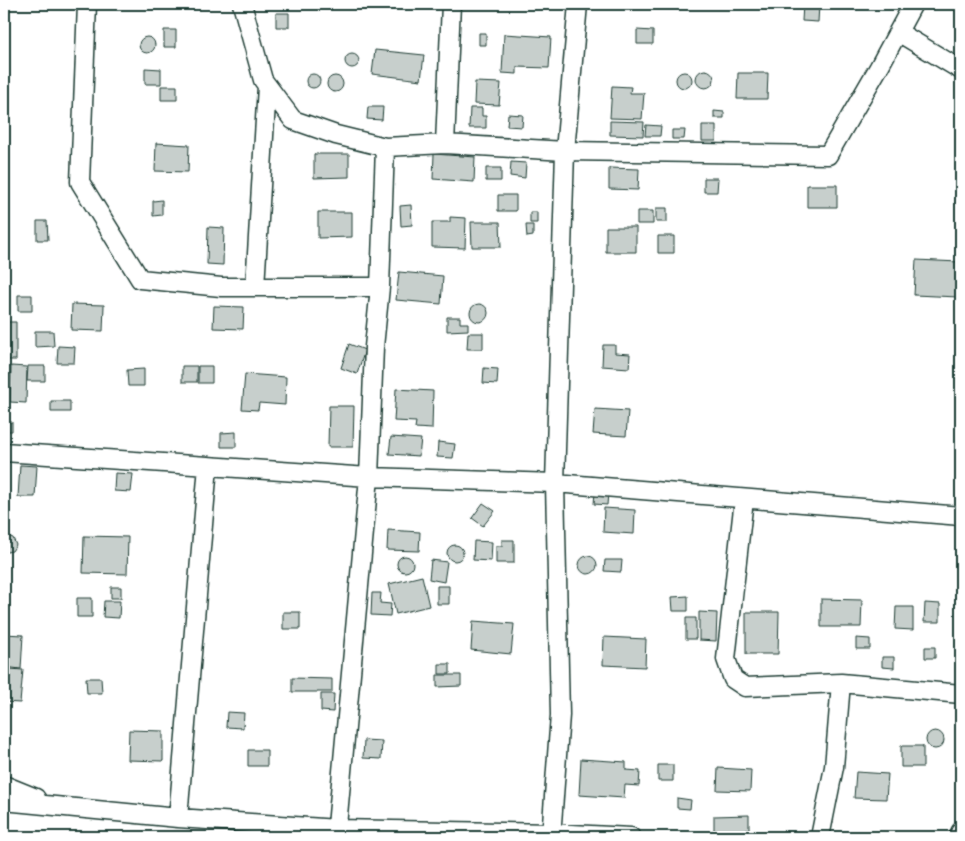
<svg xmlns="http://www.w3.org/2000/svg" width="965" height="841" viewBox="0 0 965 841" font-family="Itim,sans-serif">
	<rect width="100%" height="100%" fill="#fff"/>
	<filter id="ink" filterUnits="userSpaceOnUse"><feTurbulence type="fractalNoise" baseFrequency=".02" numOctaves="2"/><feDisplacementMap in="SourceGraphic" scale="10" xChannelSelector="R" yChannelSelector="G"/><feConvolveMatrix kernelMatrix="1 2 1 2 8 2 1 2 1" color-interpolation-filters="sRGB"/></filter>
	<g filter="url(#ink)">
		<!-- building -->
		<path fill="#c7cfcc" stroke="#1f3d34" d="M803 4 819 5 818 22 802 21Z
			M276 13H289V27H276Z
			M164 30H176V47H164Z
			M637 30 653 31V44H637Z
			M479 33H486V45H479Z
			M504 34 551 37 549 68 517 67V74L502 73Z
			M139 45a8 8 0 1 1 16 0a8 8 0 1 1-16 0Z
			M375 50 424 55 421 80 372 74Z
			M345 61a7 7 0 1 1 14 0a7 7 0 1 1-14 0Z
			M145 68 161 69V84H145Z
			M696 79a9 9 0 1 1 18 0a9 9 0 1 1-18 0Z
			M676 80a8 8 0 1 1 16 0a8 8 0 1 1-16 0Z
			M738 73H768L767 99H737Z
			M306 81a7 7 0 1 1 14 0a7 7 0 1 1-14 0Z
			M327 84a8 8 0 1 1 16 0a8 8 0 1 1-16 0Z
			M475 82 501 83 499 105 474 104Z
			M161 86H177V100H161Z
			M612 86 631 87 630 93H644L642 119 610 118Z
			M368 107H383L382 120 367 119Z
			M470 108H482V116H486V128H469Z
			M714 111 724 112V118H714Z
			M508 114 523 115 522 127 507 126Z
			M610 121 644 122 643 136 610 135Z
			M646 125 661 126 660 136H645Z
			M702 125H716V141H702Z
			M672 130H685L684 139H672Z
			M156 143 189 145 188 172 155 171Z
			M314 154H349V177L314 178Z
			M434 154 475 157 474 182 433 179Z
			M511 162 526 163 525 178 510 176Z
			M486 168H501V181H486Z
			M609 168 639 169 638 190 609 189Z
			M704 178H718L717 192H704Z
			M807 185H837V207H807Z
			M498 195H516V211H498Z
			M162 200V215L153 216V201Z
			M411 205 412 225 401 226 400 206Z
			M656 208H667V222H656Z
			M637 211H653V224H637Z
			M318 212H352V237L318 238Z
			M530 212H537V223H530Z
			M450 217 466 218 465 248 432 247V222H450Z
			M37 221H47L48 240H37Z
			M471 222H500L501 247H472Z
			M526 225H533V236L527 237Z
			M208 227 224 228 223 265 207 264Z
			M606 227H636V252H606Z
			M658 236H674V253H658Z
			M916 260 959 262 958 297 914 295Z
			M399 272 443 276 441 304 396 300Z
			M18 295H32V311H18Z
			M72 304 104 305 103 331 71 330Z
			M470 313a9 9 0 1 1 18 0a9 9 0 1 1-18 0Z
			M214 306 244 307 243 329 213 328Z
			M447 317H460V323H468V330L447 331Z
			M4 322H16V360H4Z
			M35 331H53L54 346 35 347Z
			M468 333H483V349H467Z
			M349 344 365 350 357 374 341 368Z
			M603 345H615V353L630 354 629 368 602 366Z
			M58 346 75 347 74 363H57Z
			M11 366 27 367 26 403 10 402Z
			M28 366H45V381H27Z
			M182 366H197V382H182Z
			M198 366H212V383H198Z
			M484 368 498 369 497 384 483 383Z
			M144 369V386H128L127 370Z
			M245 374 286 377 285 405 259 403 258 410 242 409Z
			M396 389 433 391 432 429 415 428 416 422 394 421Z
			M51 401H70V412H51Z
			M329 406H354L353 447H328Z
			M595 409 628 411 626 436 593 434Z
			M4 422H12V431H4Z
			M236 432V447H221V433Z
			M391 437 421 439 419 456 389 454Z
			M438 442 455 444 453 458 437 457Z
			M20 465 37 466 35 497H18Z
			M115 473 133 474 131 492 114 491Z
			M595 492 608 493 607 505 594 504Z
			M483 503 495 511 483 526 472 518Z
			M604 508 635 510 634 534 603 532Z
			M388 530 420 532 419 551 387 550Z
			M8 536 13 538 16 545 12 551 7 552 4 550V537Z
			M84 536 128 537 127 574 83 573Z
			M502 540H514V563H496V546H502Z
			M474 541 492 542 491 561 473 560Z
			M447 553a8 8 0 1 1 16 0a8 8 0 1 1-16 0Z
			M579 565a9 9 0 1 1 18 0a9 9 0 1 1-18 0Z
			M397 564a8 8 0 1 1 16 0a8 8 0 1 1-16 0Z
			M431 560 447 562 444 582 429 579Z
			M605 560H622L621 572 604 571Z
			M422 576 429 606 396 614 389 584Z
			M437 586H449V604H437Z
			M111 587H121V598H111Z
			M372 593H381L380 603 391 604 390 616 371 615Z
			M688 596V611H673L672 597Z
			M77 598H92V617H77Z
			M821 599 862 600 861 627H821Z
			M104 601H120L119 618 103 617Z
			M925 603 940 604V622H924Z
			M896 607H913V630L895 629Z
			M283 612H300V629H283Z
			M699 612 717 613 716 641 699 640Z
			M746 612H779L778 654H746Z
			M686 618H696V639H686Z
			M473 621 514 624 511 654 471 650Z
			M4 634 23 635 21 669 4 667Z
			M604 637 646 639 645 667 603 665Z
			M856 638 870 639V649H856Z
			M925 647H935V658H925Z
			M882 657H894V668L882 667Z
			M439 664H450V674H439Z
			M10 669 23 670 20 703 4 702 5 677H10Z
			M437 675H461V686L437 687Z
			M86 678H101L102 693H87Z
			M292 678 332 679V692H292Z
			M321 694H334L333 712 321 711Z
			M227 712 244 713 243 728 226 727Z
			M129 730 163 731V761L128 760Z
			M926 740a9 9 0 1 1 18 0a9 9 0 1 1-18 0Z
			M364 740 382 741 381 759 363 758Z
			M901 746H923V767H901Z
			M248 750H267V766H248Z
			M581 759 626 762V770L640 771 639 786 625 785 624 798 579 795Z
			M658 765H673V781H658Z
			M718 768 751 770 750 791 717 790Z
			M856 772 888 774 886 799 854 798Z
			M677 798 691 800 690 809 677 808Z
			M749 815V830L714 831V816Z"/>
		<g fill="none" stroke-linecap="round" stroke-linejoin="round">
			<!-- minor casing -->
			<g stroke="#1f3d34" stroke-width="21">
				<path id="minor" d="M87 4 80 182 140 279 221 287H380
					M242 4 263 80 293 120 336 135 385 147 445 144 565 151 828 155 879 67 913 4
					M898 32 961 70
					M445 144 451 4
					M255 287 267 86
					M4 452 369 477 555 483 961 516
					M744 499 726 659 733 679 745 687 841 683
					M4 785 36 798
					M4 801 178 818 337 829 551 833 631 837
					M178 818 208 466
					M336 837 369 477 374 347 380 287 385 147
					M551 837 560 715 555 483 565 151 578 4
					M820 837 834 767 841 683 961 694
					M958 837 961 831"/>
			</g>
			<!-- minor -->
			<use href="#minor" stroke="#fff" stroke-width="18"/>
		</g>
	</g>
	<!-- margin -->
	<rect width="965" height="841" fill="none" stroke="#fff" stroke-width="20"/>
	<rect x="10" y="10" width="945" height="821" fill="none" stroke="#1f3d34" stroke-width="2" filter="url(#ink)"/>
</svg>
